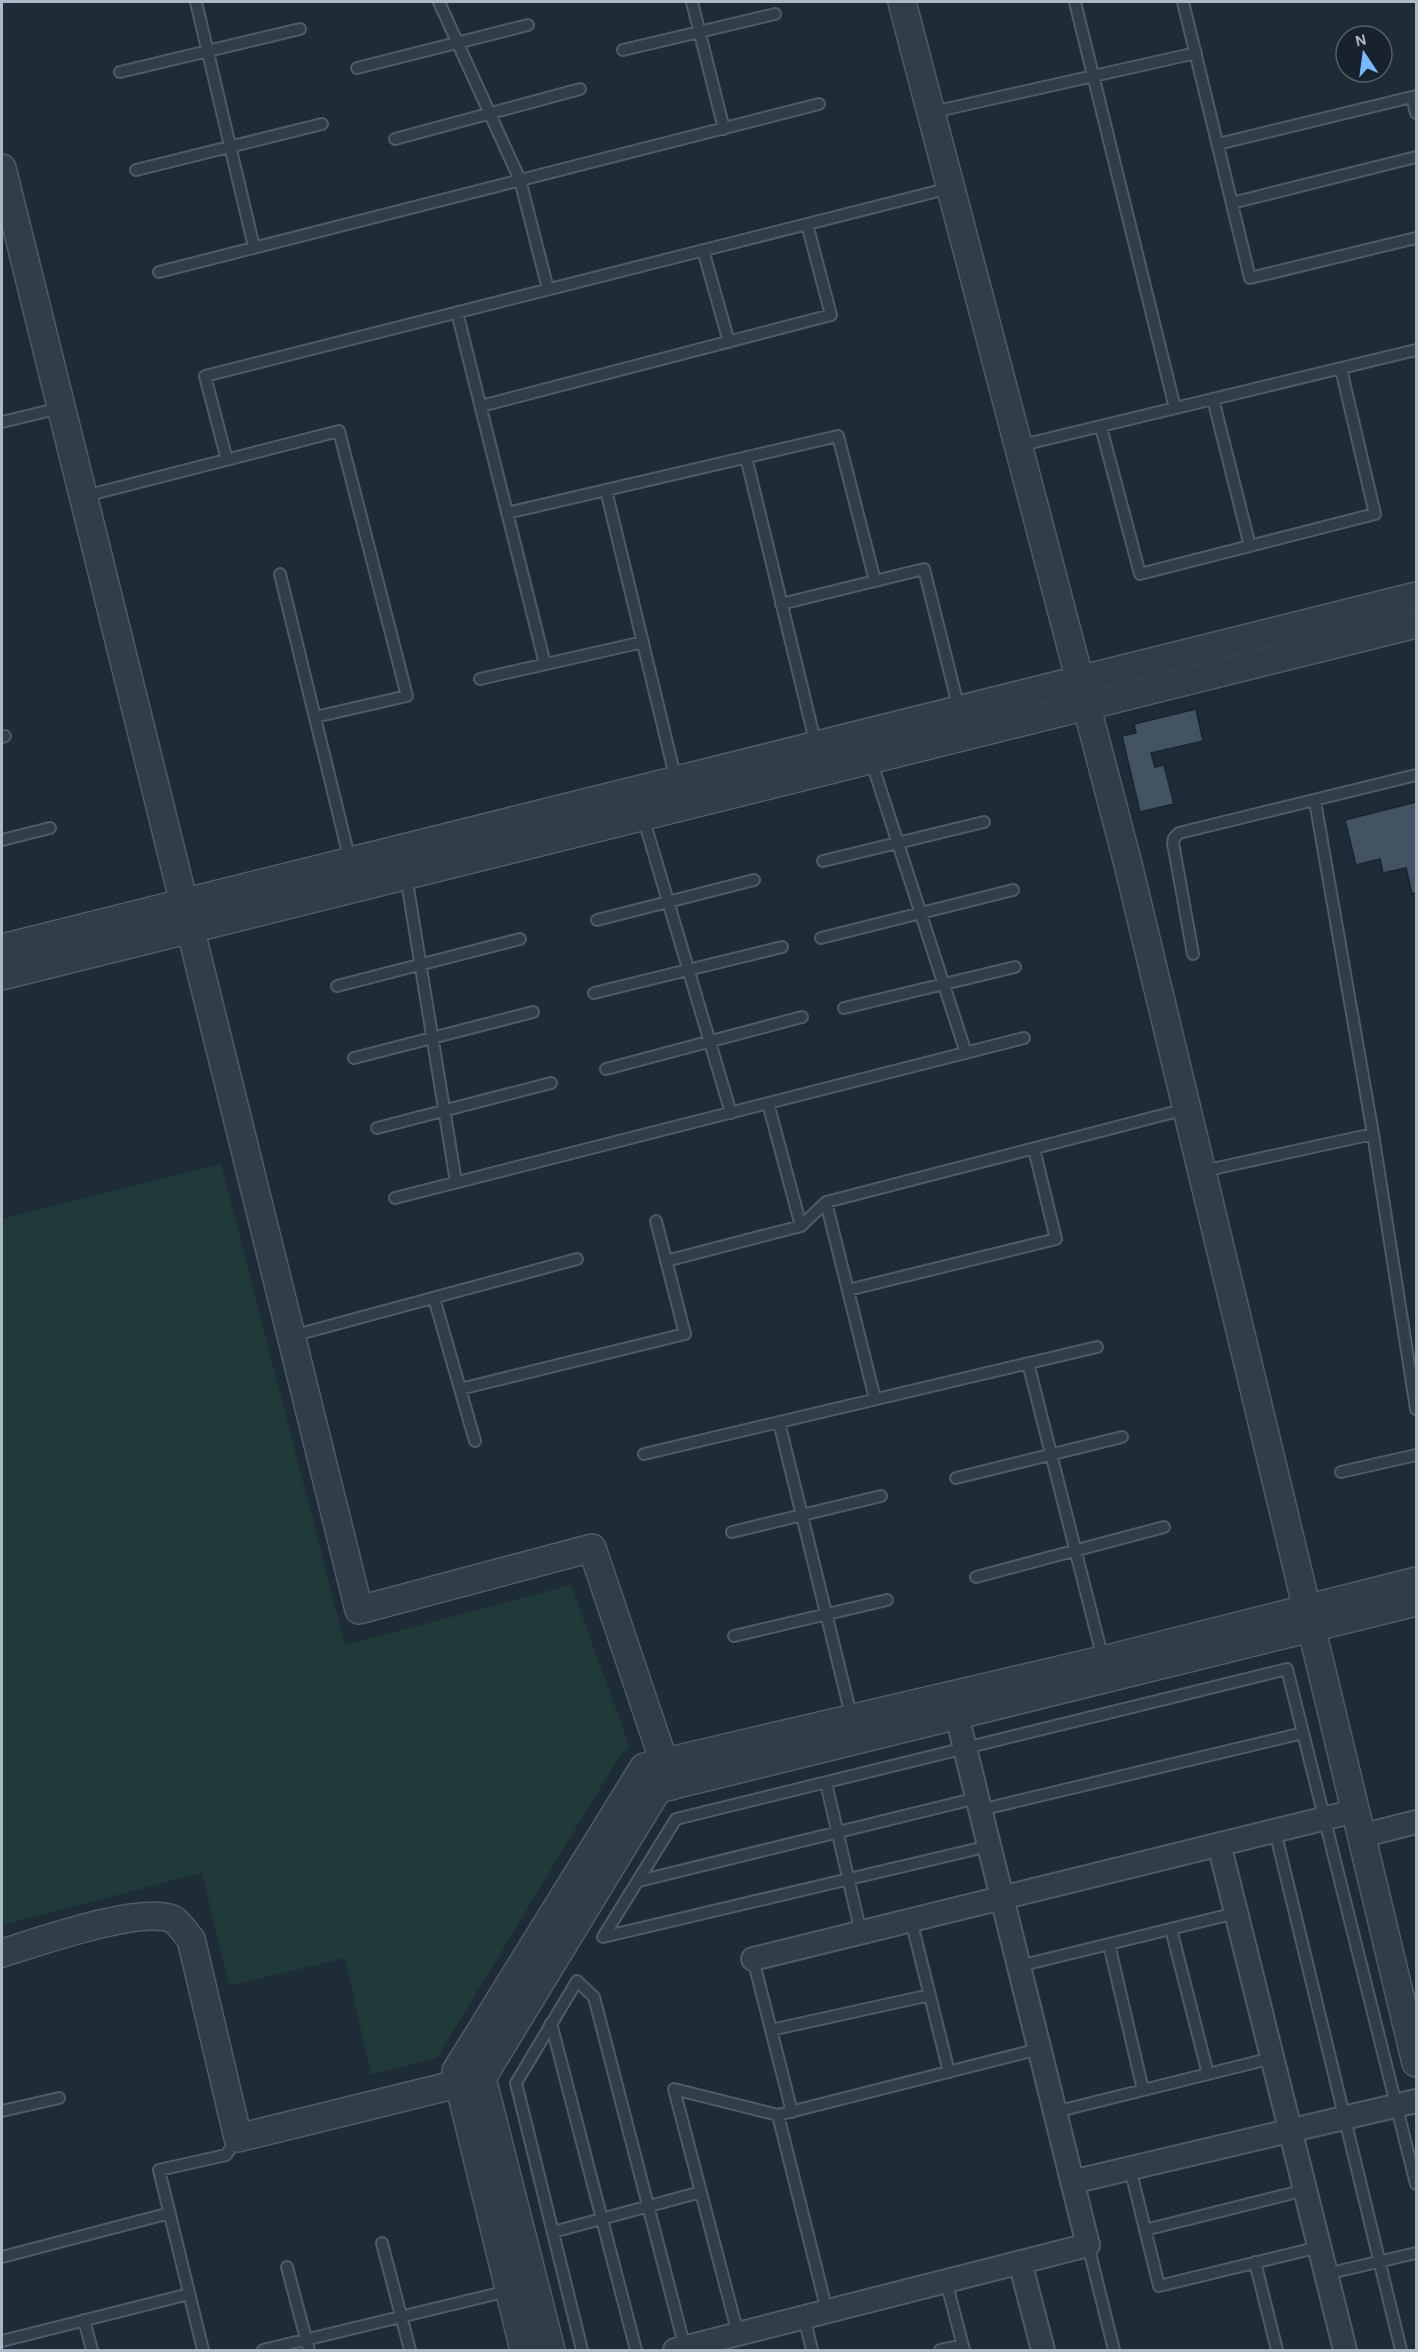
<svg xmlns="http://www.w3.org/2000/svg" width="1418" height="2352" viewBox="0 0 1418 2352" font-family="'Alegreya Sans',sans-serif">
	<rect width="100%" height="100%" fill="#1e2c38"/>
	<!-- green -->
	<path fill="#203939" d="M221 1164 345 1645 571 1585 630 1748 619 1757 437 2058 371 2075 345 1958 229 1986 202 1873 2 1925V1219Z"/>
	<!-- building -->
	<path fill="#435363" stroke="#19242f" stroke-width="1.5" d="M1196 709 1203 741 1151 753 1155 767 1164 765 1174 804 1140 812 1122 736 1136 733 1134 724Z
		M1416 802V893L1412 894 1406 868 1383 873 1380 859 1356 865 1345 820Z"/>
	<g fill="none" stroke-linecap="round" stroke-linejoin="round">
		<!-- service casing -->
		<g stroke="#4f5b67" stroke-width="14">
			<path id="service" d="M196 2 254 247
				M439 2 520 180 548 289
				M692 2 724 129
				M1075 2 1175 408
				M1183 2 1250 278 1416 238
				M623 50 775 14
				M357 68 528 25
				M120 72 300 29
				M1412 97 1416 113
				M933 112 1196 53
				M395 139 580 89
				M1218 144 1416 96
				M136 170 322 124
				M1232 203 1416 157
				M703 250 729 342
				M159 272 819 104
				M457 312 545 664
				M1213 399 1250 546
				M481 406 831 315 807 224
				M2 422 60 408
				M1101 427 1140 574 1375 514 1341 369
				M1018 446 1416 350
				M746 457 816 745
				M227 460 205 376 950 188
				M606 490 676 780
				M85 496 339 431 407 696 315 717
				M507 513 838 436 875 581
				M280 574 350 861
				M781 604 924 569 959 709
				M480 679 643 642
				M2 737 5 736
				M871 760 966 1053
				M1315 801 1373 1134 1416 1409
				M643 817 731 1113
				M2 840 50 828
				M823 861 984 822
				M406 876 456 1182
				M597 920 754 880
				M821 938 1013 890
				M1193 954 1173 843 1174 838 1179 833 1416 775
				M337 986 520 939
				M594 993 782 947
				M844 1008 1015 967
				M354 1058 533 1012
				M606 1069 802 1017
				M768 1103 801 1226
				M377 1128 551 1083
				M1203 1171 1373 1134
				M395 1198 1024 1038
				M826 1202 875 1399
				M666 1261 801 1226 826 1202 1186 1109
				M848 1290 1056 1239 1034 1149
				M434 1298 475 1441
				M292 1336 577 1259
				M1028 1363 1103 1659
				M460 1389 685 1334 656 1221
				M779 1422 852 1719
				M644 1454 1097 1347
				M1341 1472 1416 1455
				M956 1478 1122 1437
				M732 1532 881 1496
				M976 1577 1164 1527
				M734 1636 887 1600
				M826 1783 861 1933
				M980 1810 1303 1733
				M1275 1831 1401 2350
				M639 1881 977 1798
				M911 1920 949 2072
				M1171 1929 1208 2074
				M603 1937 676 1819 1287 1669 1416 2184
				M603 1937 989 1846
				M1109 1944 1143 2090
				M753 1959 792 2112
				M1019 1966 1236 1913
				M551 2023 636 2350
				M771 2030 930 1995
				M2 2111 59 2098
				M1055 2112 1272 2058
				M778 2115 827 2311
				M1130 2168 1159 2286 1319 2247
				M1145 2230 1305 2190
				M553 2232 701 2192
				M382 2243 410 2350
				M1088 2245 1114 2350
				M2 2257 170 2213
				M1255 2262 1277 2350
				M287 2267 309 2350
				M1326 2274 1416 2253
				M946 2281 964 2350
				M804 2317 812 2350
				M84 2320 92 2350
				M738 2334 674 2089 778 2115 1039 2049
				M2 2341 189 2294
				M203 2350 159 2170 226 2155 238 2138
				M263 2350 508 2291
				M582 2350 516 2083 577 1981 594 1997 685 2348
				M940 2350 963 2345"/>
		</g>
		<!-- minor casing -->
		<g stroke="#4f5b67" stroke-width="26">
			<path id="minor" d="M1361 1836 1416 1822
				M1219 1844 1345 2350
				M753 1959 1355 1811
				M1072 2182 1416 2101
				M1020 2262 1043 2350
				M675 2350 1088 2245 957 1716"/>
		</g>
		<!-- tertiary casing -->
		<g stroke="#4f5b67" stroke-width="30">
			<path id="tertiary" d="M902 2 1128 864 1416 2063
				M2 168 359 1610 592 1548 672 1786
				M2 948 1416 596
				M2 976 1416 624
				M2 1953C39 1942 139 1906 172 1919 179 1922 185 1933 191 1939L238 2138 482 2078 658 1789 1416 1602
				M482 2078 551 2350
				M524 2350 456 2071 644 1767 1115 1657 1416 1581"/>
		</g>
		<!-- service -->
		<use href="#service" stroke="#313d48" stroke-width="10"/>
		<!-- minor -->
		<use href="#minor" stroke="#313d48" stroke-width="22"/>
		<!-- tertiary -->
		<use href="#tertiary" stroke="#313d48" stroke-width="27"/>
	</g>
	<!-- border -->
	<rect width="1418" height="2352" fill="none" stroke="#abb8c6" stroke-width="6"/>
	<!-- north arrow -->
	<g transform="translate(1364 54) rotate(347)"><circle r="28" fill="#17222d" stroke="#525e6a" stroke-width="1.5"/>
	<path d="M0-4.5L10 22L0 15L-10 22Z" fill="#77b9ff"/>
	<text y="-9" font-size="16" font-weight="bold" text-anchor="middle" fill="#abb8c6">N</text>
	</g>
</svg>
